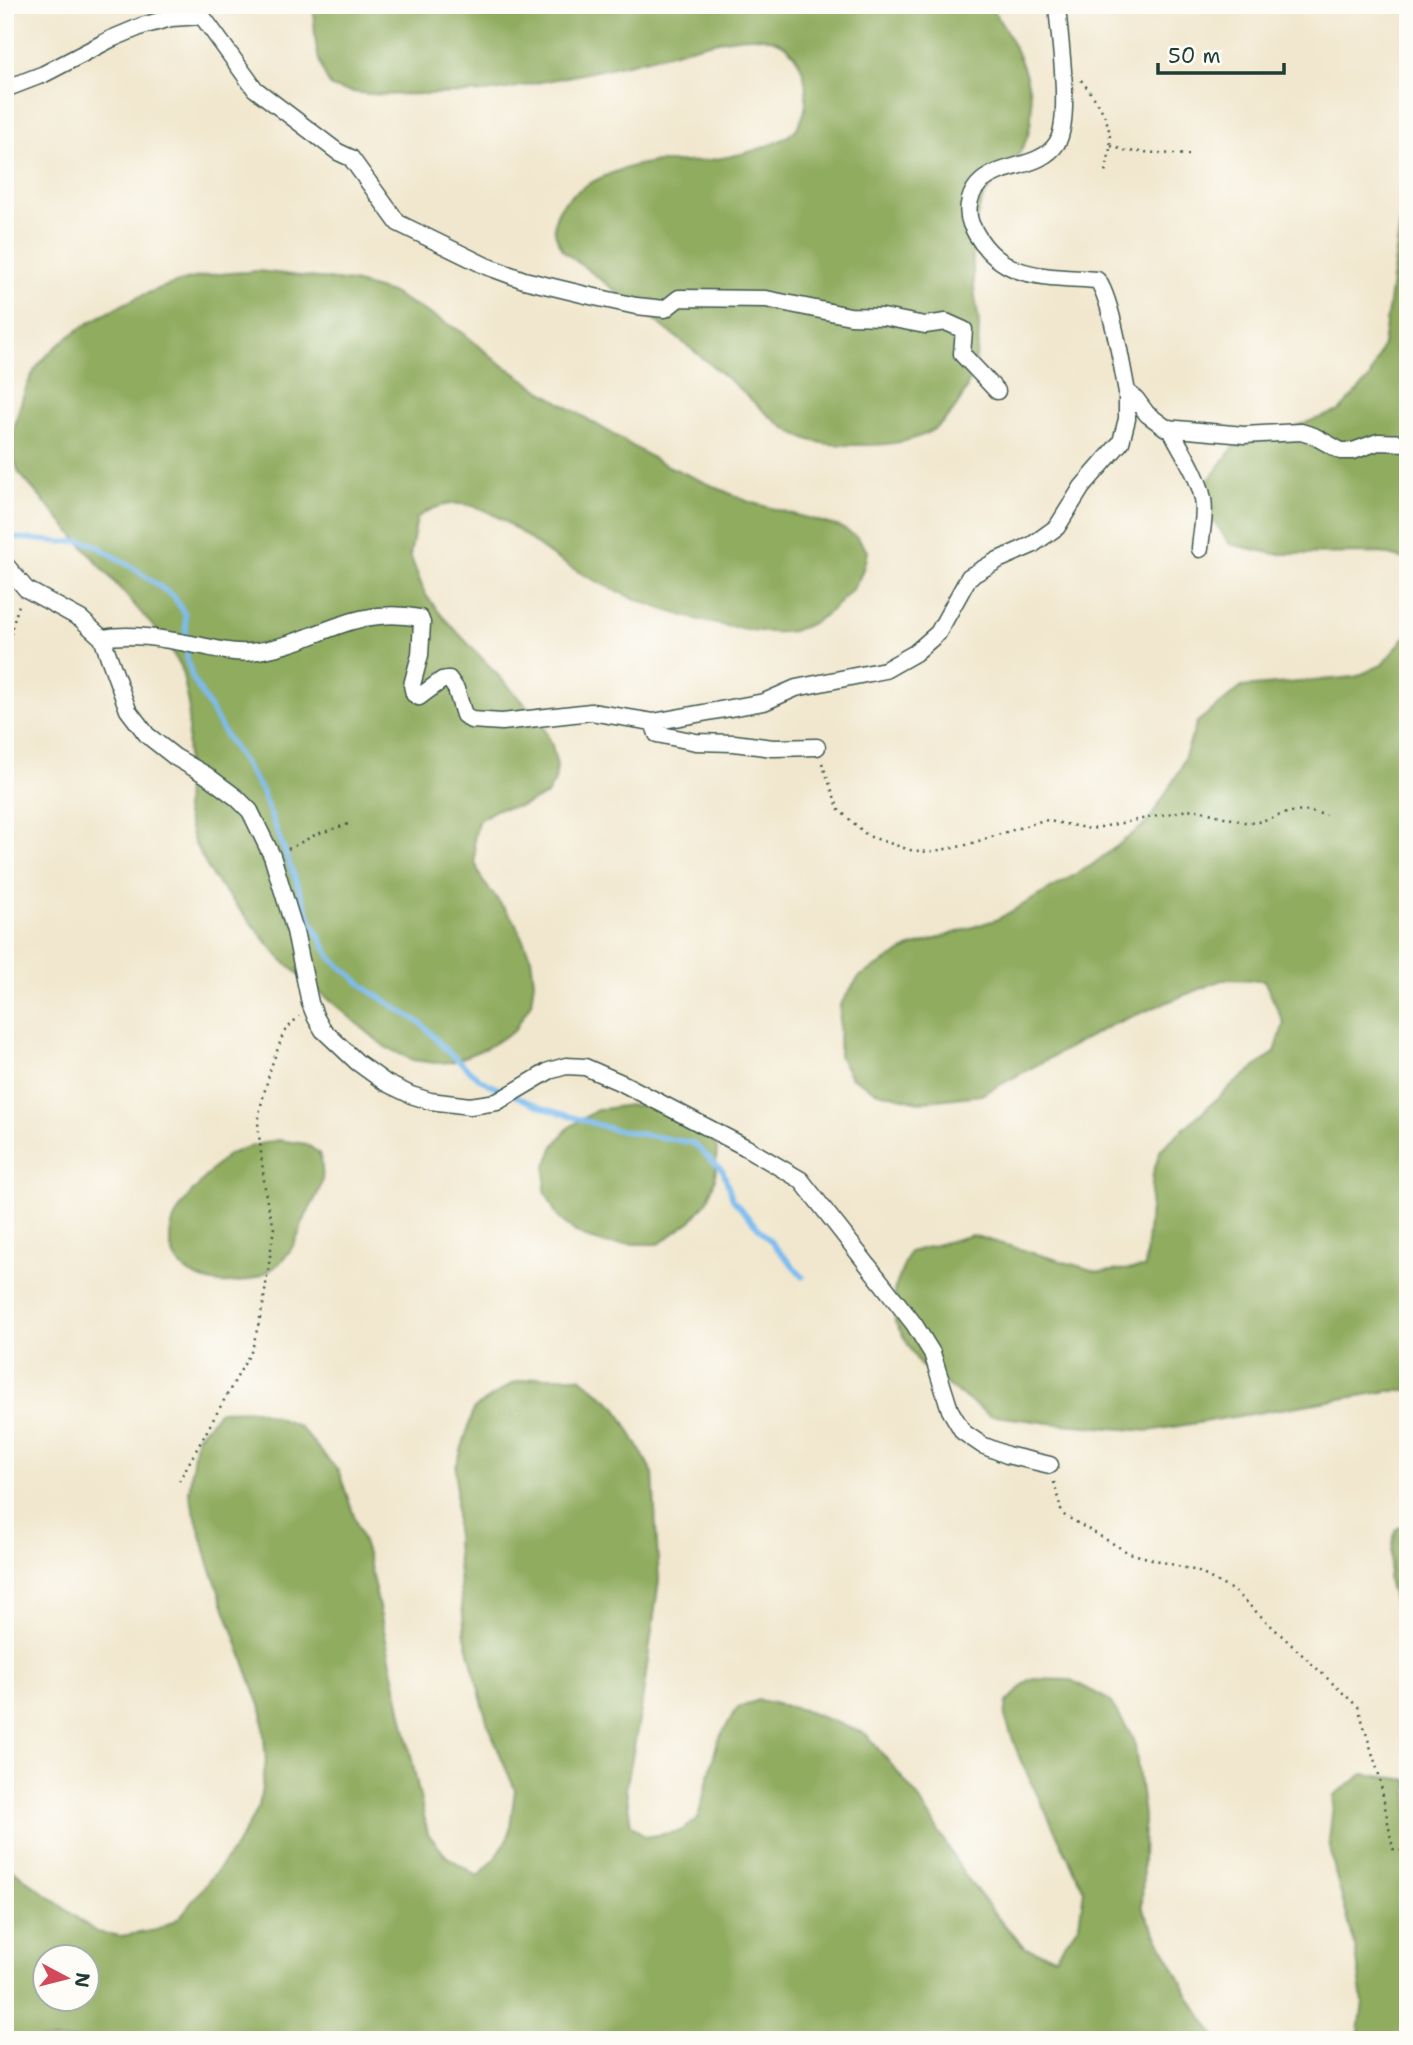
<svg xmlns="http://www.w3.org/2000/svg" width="1413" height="2045" viewBox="0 0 1413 2045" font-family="'Shantell Sans',sans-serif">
	<rect width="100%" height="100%" fill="#fdfcf7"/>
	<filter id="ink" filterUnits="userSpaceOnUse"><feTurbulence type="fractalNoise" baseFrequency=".0143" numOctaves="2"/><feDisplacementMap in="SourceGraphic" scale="14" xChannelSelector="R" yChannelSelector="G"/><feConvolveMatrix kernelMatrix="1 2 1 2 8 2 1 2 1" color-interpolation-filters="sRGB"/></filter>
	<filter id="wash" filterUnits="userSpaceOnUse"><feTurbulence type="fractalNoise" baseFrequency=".00686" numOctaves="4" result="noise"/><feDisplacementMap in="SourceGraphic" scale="28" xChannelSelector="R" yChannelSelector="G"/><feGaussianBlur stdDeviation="1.57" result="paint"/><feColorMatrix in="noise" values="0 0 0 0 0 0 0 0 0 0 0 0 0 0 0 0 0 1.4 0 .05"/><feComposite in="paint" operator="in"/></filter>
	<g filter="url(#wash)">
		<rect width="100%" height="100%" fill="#f1e7ce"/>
		<!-- forest -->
		<path fill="#90ac5e" stroke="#587449" stroke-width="2" fill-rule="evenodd" d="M314 5H989C1017 44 1049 106 1020 152 1004 177 984 183 977 217 971 242 972 269 975 296 976 306 979 317 979 327 979 347 974 370 966 389 945 437 906 446 857 445 841 445 821 445 805 438 772 425 750 396 722 374 671 331 617 292 563 251 560 245 556 238 555 232 548 193 619 167 649 163 661 161 674 163 686 162 715 161 769 151 792 133 801 126 806 110 806 100 807 82 803 64 791 51 772 29 730 38 705 44 651 59 596 72 541 82 522 86 502 91 483 92 462 94 441 93 420 94 390 95 360 96 331 87 315 61 314 36 314 5Z
			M1408 168V560L1381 553 1275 554 1230 544 1209 515V480L1233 448 1339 411 1369 379 1383 345Z
			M258 271 352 282 392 293 462 332 497 361 546 394 659 462 749 502 840 527 857 537 867 551C863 581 852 592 829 612 818 621 806 627 792 631 779 634 763 631 750 630 683 621 614 595 557 559 531 542 506 517 476 507 455 500 434 505 417 518L410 555 425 594 443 617 540 720 552 745 557 766 555 781 547 795 521 806 497 809 478 821 474 839 475 862 482 880 515 922 531 958 534 981 531 1003 514 1031 486 1048 452 1062 435 1063 413 1060 385 1047 280 958 212 876 194 842 185 811 189 704 181 666 159 633 19 473C17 467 14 459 13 453 10 431 26 378 41 362 74 324 150 287 199 277 218 273 239 273 258 271Z
			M1408 633V1391H1388L1149 1431 1049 1423 989 1415 920 1365 895 1322 894 1291 909 1252 972 1235 1099 1272 1145 1268 1153 1173 1161 1149 1230 1087 1275 1052 1284 1023 1264 980 1224 979 1111 1025 981 1095 919 1102 875 1091 851 1077 839 1056 840 1005 859 977 908 948 998 919 1092 865 1148 822 1180 770 1197 722 1242 687 1355 677 1382 665Z
			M629 1105 658 1106 705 1127 717 1148 715 1179 708 1200 691 1221 659 1244H606L590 1239 572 1230 557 1216 545 1190 546 1166 554 1146 568 1128 597 1110Z
			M278 1140 306 1144 319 1153C330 1192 312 1195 301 1228 269 1327 107 1280 197 1187 206 1177 216 1164 227 1156 241 1147 262 1144 278 1140Z
			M539 1377H580L616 1407 653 1473 659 1580 641 1709 626 1789 631 1825 645 1837 681 1831 698 1818 718 1740 738 1707 759 1700 803 1710 866 1734 918 1797 964 1874 999 1919 1025 1948 1055 1957 1079 1924 1084 1890 1020 1759 1005 1717 1007 1702 1030 1679 1071 1680 1109 1700 1134 1739 1144 1816 1142 1907 1191 2000 1218 2040H5V1864L96 1932 121 1936 157 1930 179 1918 234 1849 259 1807 266 1762 262 1711 210 1567 189 1493 196 1438 220 1411 256 1410 299 1426 339 1472 368 1557 428 1834 446 1856 478 1876 496 1858 509 1835 515 1790 488 1725 465 1636 456 1543V1467L474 1409 513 1383ZM46 1958H88V2000H46Z
			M1408 1522V1614L1395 1606 1388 1579 1395 1530Z
			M1363 1774 1408 1780V2040H1358L1363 2002 1355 1946 1335 1872 1329 1841 1334 1796Z"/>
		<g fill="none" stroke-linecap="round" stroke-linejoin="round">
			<!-- stream -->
			<path stroke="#7bbcf0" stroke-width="5" d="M5 378 7 382 5 407
				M5 533 18 538 63 542 82 541 95 545 135 569 174 597 185 614 187 658 192 677 226 736 261 790 312 923 331 958 370 991 422 1024 447 1051 481 1080 506 1092
				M515 1096 543 1108 612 1129 693 1143 723 1171 733 1200 803 1277"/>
		</g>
	</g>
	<g filter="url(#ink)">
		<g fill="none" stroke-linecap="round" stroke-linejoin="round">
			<!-- minor casing -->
			<g stroke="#3e564b" stroke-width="19">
				<path id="minor" d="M1057 5C1059 36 1072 118 1057 143 1041 168 1004 163 982 181 970 191 965 209 971 224 997 281 1043 276 1097 280 1111 296 1122 367 1127 392L1136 399 1147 414 1166 428 1244 435 1301 432 1314 436 1341 451H1353L1378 442 1408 443
					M5 89 44 74 111 39 142 26 171 18 202 16 255 89 338 152 351 158 398 223 486 266 524 280 586 295 636 306 665 309 679 298 766 299 850 316 883 317 925 325 946 322 964 330 962 354 997 391
					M1170 428C1181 450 1198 474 1203 499 1206 515 1201 533 1200 549
					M5 564 26 589 81 619 102 638 128 710 147 735 175 757 206 775 237 798 250 811 272 856 295 931 310 1003 316 1018 323 1030 357 1062 386 1083 411 1095 430 1101 470 1106 497 1102 549 1071 566 1066 585 1067 624 1084 745 1147 801 1180 914 1324 932 1353 950 1410 963 1432 982 1445 1007 1455 1050 1465
					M102 638C135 632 169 640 202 646 217 649 234 654 250 652 314 646 350 604 420 618L422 623 420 655 412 685 414 694 419 697 442 680 449 679 456 689 464 715 471 720 502 722 591 712 653 722 764 702 796 688 885 670 915 653 938 633 969 577 998 560 1032 545 1057 527 1082 487 1121 442 1127 419V392
					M653 722 657 734 696 742 734 743 773 748 817 747"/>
			</g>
			<!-- path -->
			<path stroke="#3e564b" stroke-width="2.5" stroke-dasharray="2 5" stroke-linecap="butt" d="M1081 80C1107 113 1118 133 1104 175
				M1111 146 1126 151 1190 155
				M5 676 12 627 19 605
				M822 763 839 810 868 836 910 850 928 852 963 846 1044 820 1091 829 1193 809 1244 822H1258L1290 812 1307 811 1326 815
				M288 849 317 834 352 823
				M179 1481 252 1350 263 1306 274 1227 266 1198 258 1126 260 1109 271 1067 284 1032 299 1016
				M1054 1482 1062 1514 1129 1553 1197 1571 1234 1591 1358 1707 1379 1775 1393 1849 1408 1852"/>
			<!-- minor -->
			<use href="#minor" stroke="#fff" stroke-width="16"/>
		</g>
	</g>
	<!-- margin -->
	<rect width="1413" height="2045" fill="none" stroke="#fdfcf7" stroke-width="28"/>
	<!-- north arrow -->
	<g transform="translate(66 1978) rotate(97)"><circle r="33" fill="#fdfcf7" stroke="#a4b0a9" stroke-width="2"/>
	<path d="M0-5L12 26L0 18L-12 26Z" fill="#d1495b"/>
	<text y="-10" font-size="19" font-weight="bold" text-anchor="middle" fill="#1f3d34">N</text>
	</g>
	<!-- scale -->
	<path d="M1158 63v10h126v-10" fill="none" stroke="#1f3d34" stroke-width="3.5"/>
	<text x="1168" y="63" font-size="21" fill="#1f3d34" stroke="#fdfcf7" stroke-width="5" paint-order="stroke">50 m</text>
</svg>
